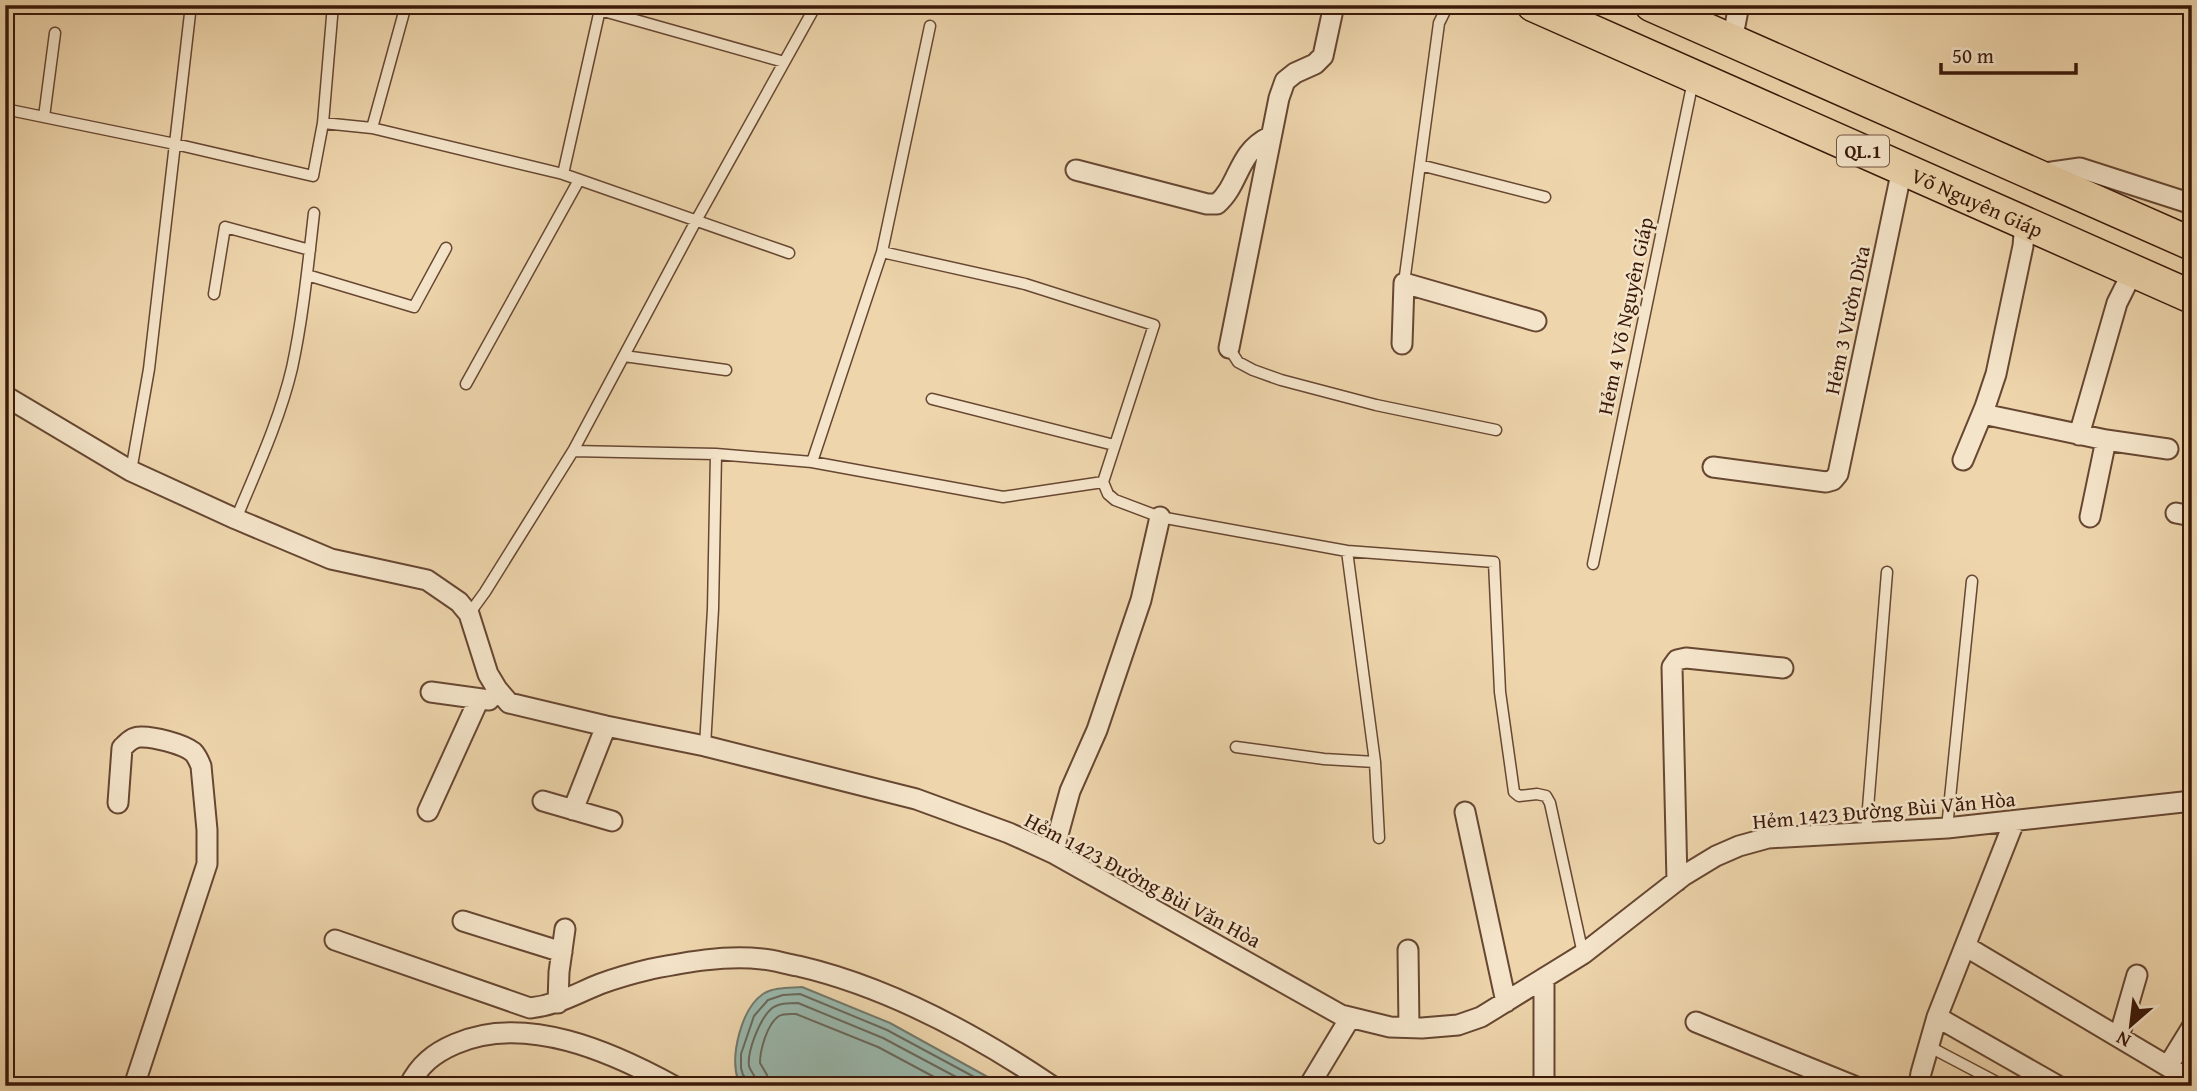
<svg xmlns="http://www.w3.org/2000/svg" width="2197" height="1091" viewBox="0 0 2197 1091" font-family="'Gentium Book Plus',serif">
	<rect width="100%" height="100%" fill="#eed5ac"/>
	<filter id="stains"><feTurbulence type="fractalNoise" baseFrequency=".00286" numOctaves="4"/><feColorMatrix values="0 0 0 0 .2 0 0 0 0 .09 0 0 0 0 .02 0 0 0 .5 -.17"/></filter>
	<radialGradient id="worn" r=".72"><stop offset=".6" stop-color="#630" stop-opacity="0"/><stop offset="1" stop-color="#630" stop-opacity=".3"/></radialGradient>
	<!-- water -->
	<path fill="#99b8ad" stroke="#73786b" stroke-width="2" d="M802 987 890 1023 1004 1086H747L738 1080C730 1056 741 1009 763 994 774 987 790 988 802 987Z"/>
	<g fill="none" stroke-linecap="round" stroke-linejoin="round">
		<!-- shore -->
		<path stroke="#6a685b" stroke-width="2" d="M749 1086 748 1080 743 1075 741 1068V1054L754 1016 768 1000 783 995 800 994 887 1030 991 1086
			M758 1086C757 1077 751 1073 749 1066 747 1051 760 1019 771 1009 778 1003 789 1003 798 1003L883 1038 973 1086
			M768 1086 767 1075 760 1063C760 1050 767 1024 779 1016 784 1013 791 1014 796 1014L878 1047 951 1086"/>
		<!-- service casing -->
		<g stroke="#674732" stroke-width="13">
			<path id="service" d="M406 5 372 128 563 174 789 253
				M600 10 784 62
				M5 109 175 144 313 176 323 123 333 5
				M44 117 55 33
				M323 123 372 128
				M1420 165 1545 197
				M563 174 601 5
				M882 252 1025 284 1154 325 1103 482
				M307 275 414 307 446 248
				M1404 283 1439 23 1448 5
				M214 294 225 227 310 250
				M1229 348 1238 362 1253 370 1281 380 1376 405 1496 430
				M624 356 726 370
				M466 384 579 180
				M932 399 1114 445
				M573 451 716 454 812 462 1003 497 1103 482 1108 494 1115 500 1160 517 1347 551 1494 562 1500 692 1514 792 1519 796 1537 794 1546 796 1550 803 1583 954
				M812 462 882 252 930 26
				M131 471 149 369 191 5
				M236 519C256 471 280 419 292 368 303 317 308 265 314 213
				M1347 551 1375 762 1379 838
				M1593 564 1693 81
				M469 614 485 592 573 451 697 219 816 5
				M705 746 713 609 716 454
				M1236 747 1324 759 1375 762
				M1947 828 1972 581
				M1866 833 1887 572
				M1928 1046 2004 1086"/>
		</g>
		<!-- minor casing -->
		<g stroke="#674732" stroke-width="23">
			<path id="minor" d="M1732 41 1739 5
				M1076 170 1207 204H1217C1240 184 1237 153 1269 137
				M2038 174 2080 168 2192 204
				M1402 344 1404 283 1536 321
				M1229 348 1279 98 1285 81 1295 73 1315 64 1323 56 1334 5
				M5 396 131 471 236 519 331 559 427 580 459 602 469 614 488 674 497 689 509 703 606 726 705 746 916 799 1009 833 1053 853 1341 1015 1390 1027 1422 1028 1458 1025 1481 1017 1583 954 1683 876 1716 856 1739 846 1768 838 1947 828 2192 801
				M1983 414 2106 440 2168 449
				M2079 435 2117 303 2133 271
				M1963 460 1985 407 1996 374 2023 246 2025 223
				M1713 467 1826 482 1833 480 1838 474 1902 169
				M2176 513 2192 516
				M2090 517 2106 440
				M431 692 489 700
				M543 801 612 821
				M118 803 122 748C127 743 132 737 140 737 152 736 183 744 193 752 197 756 199 761 201 766L207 830V864L134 1086
				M573 810 606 726
				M428 811 479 699
				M1465 812 1506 1002
				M1053 853 1070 791 1097 730 1141 600 1160 517
				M1677 881 1672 667 1677 660 1686 658 1783 668
				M463 921 562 952
				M335 940 530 1008C558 1005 575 994 600 984 616 978 634 973 651 969 687 962 724 955 762 959 774 960 786 964 798 966 889 987 975 1034 1052 1086
				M1965 946 2189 1079
				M1408 950 1409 1027
				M1544 978V1086
				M558 1003 559 972 565 929
				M1937 1017 2058 1086
				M1696 1022 1854 1086
				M2119 1037 2137 975
				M2168 1066 2192 1027
				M409 1086C419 1065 434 1053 455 1044 525 1013 612 1052 674 1086
				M1309 1086 1350 1018
				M1919 1086 1921 1073 1937 1017 2014 822"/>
		</g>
		<!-- trunk casing -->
		<g stroke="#3a1809" stroke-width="35">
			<g id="trunk">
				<path id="s1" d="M1533 5 2192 297"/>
				<path d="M1651 5 2192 244"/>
			</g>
		</g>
		<!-- service -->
		<use href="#service" stroke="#f4e4c9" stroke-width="10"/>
		<!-- minor -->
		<use href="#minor" stroke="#f4e4c9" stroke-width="19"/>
		<!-- trunk -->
		<use href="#trunk" stroke="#eed5ac" stroke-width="32"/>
	</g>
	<g text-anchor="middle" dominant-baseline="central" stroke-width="5" stroke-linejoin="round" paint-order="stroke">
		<!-- shield labels -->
		<rect fill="#f4e4c9" stroke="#725543" stroke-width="2" x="1837" y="135.5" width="52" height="31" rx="5"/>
		<g font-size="19" font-weight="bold" fill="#3a1809">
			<text x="1863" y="151">QL.1</text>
		</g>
		<!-- street labels -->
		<g font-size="21" fill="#3a1809" stroke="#f4e4c9">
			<text stroke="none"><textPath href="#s1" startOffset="486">Võ Nguyên Giáp</textPath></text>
			<text transform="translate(1625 316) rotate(-78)">Hẻm 4 Võ Nguyên Giáp</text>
			<text transform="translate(1847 320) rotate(-78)">Hẻm 3 Vườn Dừa</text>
			<text transform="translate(1884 810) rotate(-5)">Hẻm 1423 Đường Bùi Văn Hòa</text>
			<text transform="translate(1143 880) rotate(28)">Hẻm 1423 Đường Bùi Văn Hòa</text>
		</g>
	</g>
	<!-- margin -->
	<rect width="2197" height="1091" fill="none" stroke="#eed5ac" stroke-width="28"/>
	<rect x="7" y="7" width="2183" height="1077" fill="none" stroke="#3a1809" stroke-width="3.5"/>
	<rect x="14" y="14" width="2169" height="1063" fill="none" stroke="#3a1809" stroke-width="2"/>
	<!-- north arrow -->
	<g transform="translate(2131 1025) rotate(208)" stroke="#f4e4c9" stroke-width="5" paint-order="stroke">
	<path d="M0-5L12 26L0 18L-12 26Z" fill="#3a1809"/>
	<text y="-10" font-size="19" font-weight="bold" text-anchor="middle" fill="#3a1809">N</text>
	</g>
	<!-- scale -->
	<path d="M1941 63v10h135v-10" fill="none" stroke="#3a1809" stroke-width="3.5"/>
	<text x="1952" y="63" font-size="21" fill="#3a1809" stroke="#f4e4c9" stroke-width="5" paint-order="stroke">50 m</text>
	<rect width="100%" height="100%" filter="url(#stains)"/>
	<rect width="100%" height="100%" fill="url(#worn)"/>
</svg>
